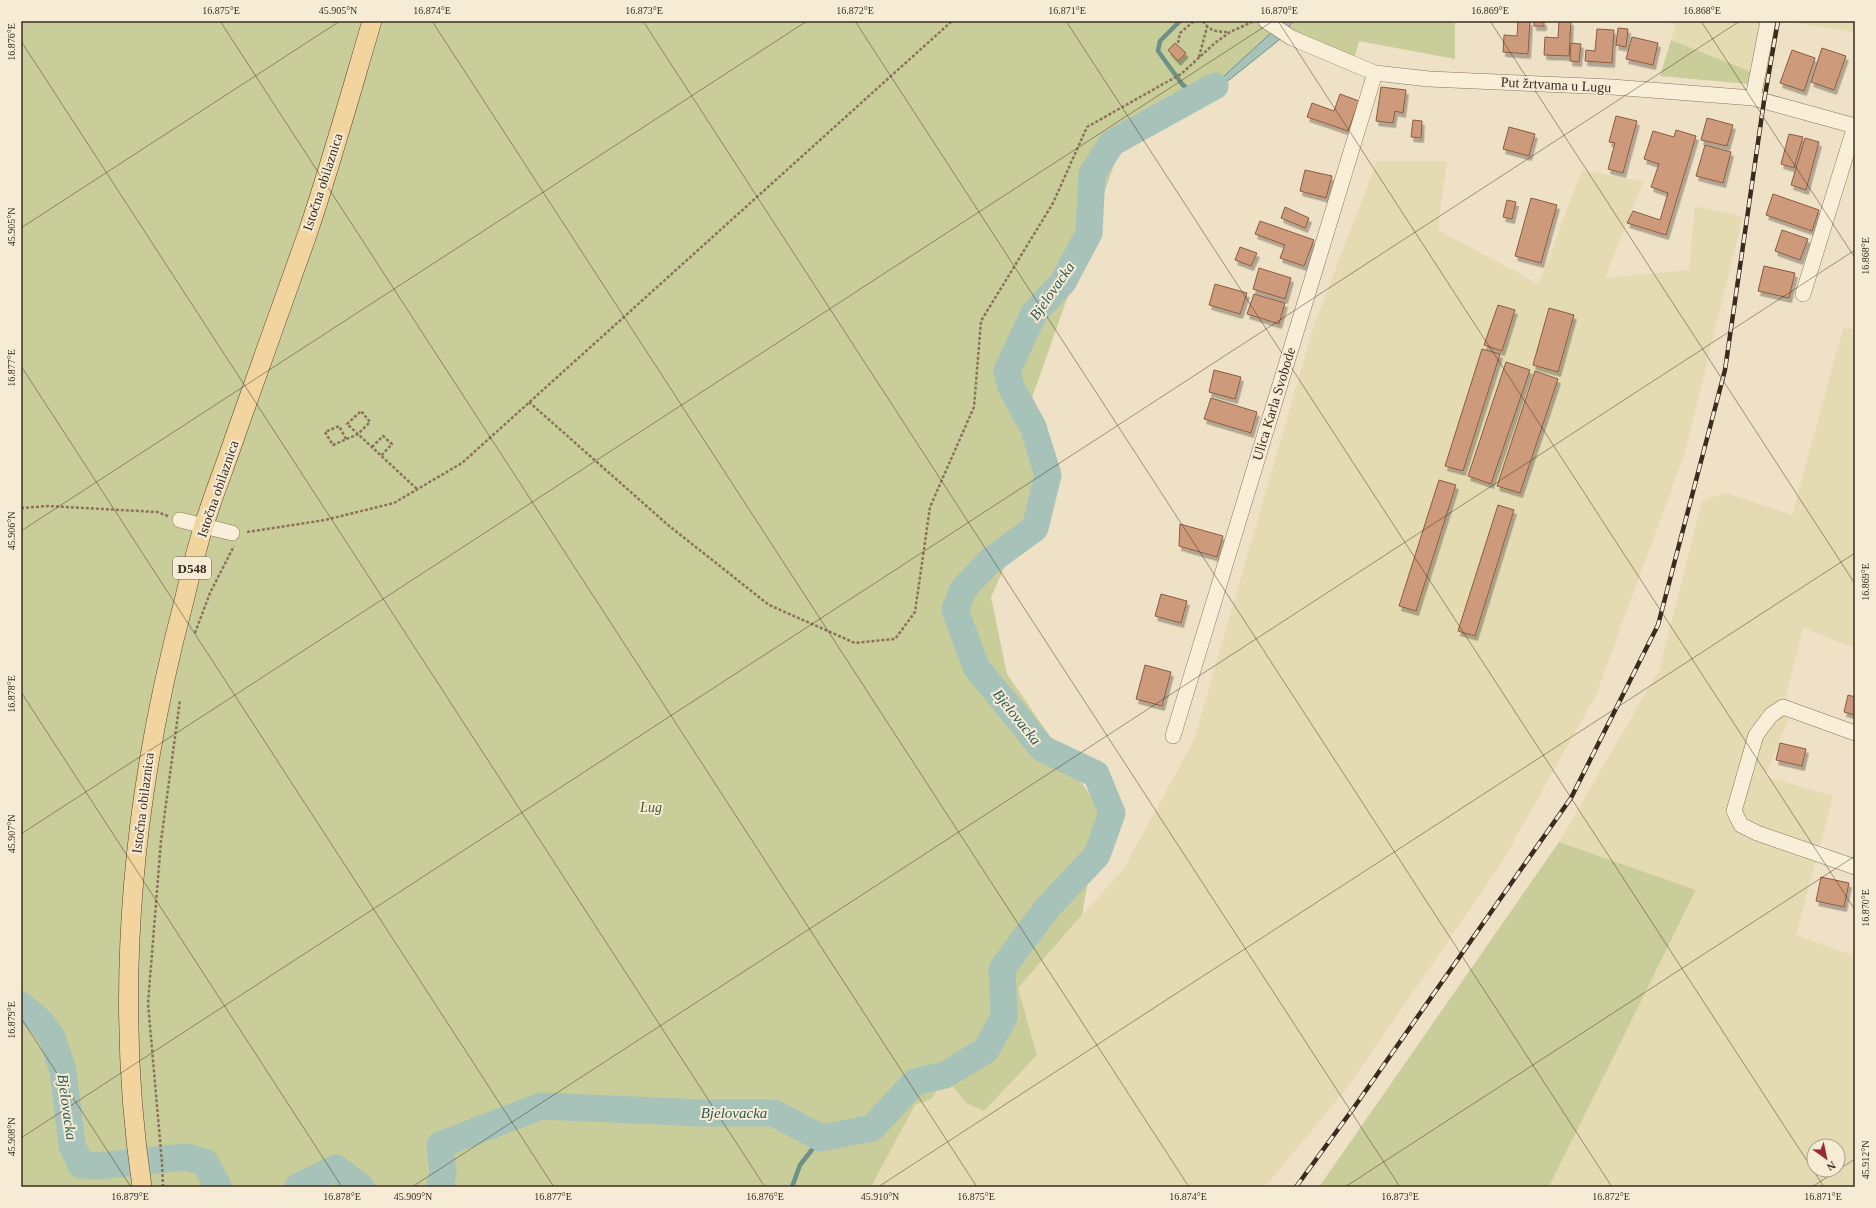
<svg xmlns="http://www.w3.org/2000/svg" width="1876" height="1208" viewBox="0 0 1876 1208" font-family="'Times New Roman',serif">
	<defs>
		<filter id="shadow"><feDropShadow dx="2.5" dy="4.5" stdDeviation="0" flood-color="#0004"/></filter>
	</defs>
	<rect width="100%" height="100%" fill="#efe1c6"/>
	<!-- farmland -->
	<path fill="#e5dbb3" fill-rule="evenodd" d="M1662 21H1768L1752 72 1671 40 1676 25Z
		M1788 21H1855V32L1788 22Z
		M1377 161H1447L1438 230 1539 284 1582 170 1643 182 1605 278 1689 270 1695 206 1743 217 1684 455 1596 695 1501 864 1350 1084 1265 1187H871L915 1105 932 1099 945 1075 966 1103 1037 1055 1018 988 1124 868 1194 740 1314 325Z
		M1843 328 1855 329V648L1803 628 1783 707 1795 703 1765 776 1833 796 1796 935 1855 956V1187H1549L1696 890 1559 842 1659 670 1702 501 1726 493 1792 515ZM1814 1146H1838V1170H1814Z"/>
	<!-- green -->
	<path fill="#c9cd99" d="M21 21H1256L1274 34 1247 62 1120 148 1020 432 1045 478 991 597 1007 674 1101 811 1082 915 1018 988 1037 1055 984 1111 966 1103 945 1076 932 1099 915 1105 871 1187H21Z
		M1293 21H1455V59L1359 41 1354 60 1287 29Z
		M1671 40 1752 72 1748 84 1660 76Z
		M1559 842 1696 890 1549 1187H1319Z"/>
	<!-- water -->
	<path fill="#a7c2b9" stroke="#6d9187" d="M1284 21H1293L1279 40 1229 80 1183 104 1200 91 1222 78Z"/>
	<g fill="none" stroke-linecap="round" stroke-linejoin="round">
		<!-- stream -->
		<path stroke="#6d9187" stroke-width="4.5" d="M1180 21 1160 41 1158 51 1182 84 1196 96
			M792 1187 800 1165 821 1138"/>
		<!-- river -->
		<path stroke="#a7c2b9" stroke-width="27" d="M21 1005 41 1022 52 1037 63 1071 72 1145 81 1165 98 1166 185 1157 205 1162 218 1187
			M298 1187 336 1168 361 1187
			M440 1187 443 1172 440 1145 541 1106 702 1113H774L821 1138 872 1128 915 1082 945 1075 986 1050 1004 1017 1002 969 1048 907 1097 855 1112 813 1096 774 1043 749 976 667 955 610 963 589 990 561 1035 528 1048 475 1033 427 1011 387 1007 371 1034 313 1063 282 1089 233 1092 174 1112 143 1215 86"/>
	</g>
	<!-- building -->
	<path fill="#cd9a7b" stroke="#8a5b41" filter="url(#shadow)" d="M1518 21H1530L1528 54 1503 52 1504 35 1517 36Z
		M1534 21H1544V26H1534Z
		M1559 21H1571L1569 56 1544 55 1545 37 1558 38Z
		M1618 28 1628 29 1626 47 1616 45Z
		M1597 29 1614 30 1612 63 1585 61 1586 50 1595 51Z
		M1632 37 1658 43 1653 65 1626 59Z
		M1175 43 1186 53 1178 61 1168 50Z
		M1571 43 1581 44 1579 62 1570 61Z
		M1822 48 1846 56 1834 90 1811 82Z
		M1792 50 1815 58 1804 91 1780 83Z
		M1381 87 1406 90 1403 113 1395 111 1393 123 1376 121Z
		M1340 94 1359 101 1348 131 1307 117 1312 103 1334 111Z
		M1616 116 1637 121 1623 173 1608 169 1615 143 1609 142Z
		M1707 118 1733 125 1727 146 1701 140Z
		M1413 120 1422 121 1421 138 1411 137Z
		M1509 127 1535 134 1529 156 1503 149Z
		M1676 130 1696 136 1666 235 1627 223 1633 211 1660 220 1668 193 1651 187 1659 164 1644 159 1653 131 1674 137Z
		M1789 134 1803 137 1794 168 1781 164Z
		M1805 138 1819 142 1806 190 1791 185Z
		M1705 145 1731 152 1723 183 1696 176Z
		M1305 170 1332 176 1326 198 1300 191Z
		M1773 194 1819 210 1812 231 1766 215Z
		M1531 198 1557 205 1541 263 1515 256Z
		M1507 200 1516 202 1512 219 1503 217Z
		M1285 207 1309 218 1305 228 1281 218Z
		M1260 221 1314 240 1304 266 1280 258 1285 245 1255 234Z
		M1782 230 1808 239 1800 260 1775 251Z
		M1240 247 1257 253 1251 266 1235 260Z
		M1764 266 1795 273 1789 298 1758 291Z
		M1259 268 1291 278 1285 299 1253 289Z
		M1215 284 1247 293 1240 314 1209 305Z
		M1254 294 1285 303 1279 324 1247 314Z
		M1498 305 1515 310 1502 351 1484 345Z
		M1549 308 1574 315 1558 372 1533 365Z
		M1482 349 1500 354 1463 471 1445 466Z
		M1506 362 1530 370 1491 484 1468 476Z
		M1214 370 1241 377 1235 399 1209 392Z
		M1535 371 1558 379 1520 493 1497 486Z
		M1211 398 1257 412 1251 433 1204 419Z
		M1439 480 1456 485 1416 611 1399 606Z
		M1498 505 1514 510 1475 636 1458 631Z
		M1180 524 1223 536 1217 557 1179 546Z
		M1161 594 1187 601 1181 623 1155 616Z
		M1145 665 1171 672 1162 706 1136 699Z
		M1848 695 1855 697V715L1844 712Z
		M1780 743 1806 749 1802 766 1776 760Z
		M1821 877 1849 883 1844 907 1816 901Z"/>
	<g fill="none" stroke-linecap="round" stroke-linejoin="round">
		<!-- minor casing -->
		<g stroke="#8b735b" stroke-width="16">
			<path id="minor" d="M1266 21 1292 38 1375 73 1429 79 1612 87 1753 98 1855 126
				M1753 98 1768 21
				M1803 294 1855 126
				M180 520 232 533
				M1855 733 1783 707 1771 715 1756 735 1734 811 1741 825 1757 833 1855 867
				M1173 736 1375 73"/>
		</g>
		<!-- major casing -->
		<g stroke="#58412f" stroke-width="20">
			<path id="major" d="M142 1187C113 991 133 792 184 601 190 576 196 550 204 525 214 493 227 461 238 428 261 364 284 299 307 235 331 164 351 92 372 21"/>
		</g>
		<!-- path -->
		<path stroke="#8b735b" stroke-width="2.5" stroke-dasharray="3 2" stroke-linecap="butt" d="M1203 21C1210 32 1218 32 1230 32
			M1178 43 1180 33 1194 21
			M1199 57 1207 27
			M529 402 668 525 769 605 855 643 895 639 915 612 930 507 974 407 981 321 1053 203 1087 127 1181 74 1215 43 1230 32 1252 22
			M346 439 339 426 325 432 333 445 358 434 370 422 361 411 347 424C371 446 394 468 417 489
			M372 447 383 436 392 444 381 456
			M21 508 48 506 157 512 168 516
			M247 532 325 520 394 503 462 463 952 21
			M195 633 210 593 234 546
			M163 1187 162 1163 148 1003 161 841 180 700"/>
		<!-- minor -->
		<use href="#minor" stroke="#f9efd9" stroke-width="15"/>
		<!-- major -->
		<use href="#major" stroke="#f2d59e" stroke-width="19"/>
		<!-- rail casing -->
		<g stroke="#3b2b1f" stroke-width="4.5">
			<path id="rail" d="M1296 1187 1355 1106 1571 798 1658 625 1725 370 1764 101 1778 21"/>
		</g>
		<!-- rail -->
		<use href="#rail" stroke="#f6ecd6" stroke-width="3" stroke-dasharray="9" stroke-linecap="butt"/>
	</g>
	<!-- ticks -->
	<path fill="none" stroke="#3b2b1f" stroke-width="1" stroke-opacity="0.45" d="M220 21 977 1187M432 21 1189 1187M643 21 1400 1187M855 21 1612 1187M1066 21 1824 1187M1278 21 1855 910M1490 21 1855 584M1701 21 1855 258M21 41 765 1187M21 228 340 21M21 366 554 1187M21 531 807 21M21 692 342 1187M21 834 1273 21M21 1018 131 1187M21 1138 1740 21M412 1187 1855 250M878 1187 1855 553M1345 1187 1855 856M1812 1187 1855 1159"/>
	<g text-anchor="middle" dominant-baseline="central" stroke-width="4" stroke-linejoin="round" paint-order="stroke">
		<!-- shield labels -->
		<rect fill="#f6ecd6" stroke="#736556" stroke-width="1" x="173" y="557" width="38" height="22" rx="3"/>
		<g font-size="13" font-weight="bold" fill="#3b2b1f">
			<text x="192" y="568">D548</text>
		</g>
		<!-- street labels -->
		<g font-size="14" fill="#3b2b1f" stroke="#f6ecd6">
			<text transform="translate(1556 85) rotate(3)">Put žrtvama u Lugu</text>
			<text transform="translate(323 182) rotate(-72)">Istočna obilaznica</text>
			<text transform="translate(1274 404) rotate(-73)">Ulica Karla Svobode</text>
			<text transform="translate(218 489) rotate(-71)">Istočna obilaznica</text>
			<text transform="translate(143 803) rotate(-83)">Istočna obilaznica</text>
		</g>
		<!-- park labels -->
		<g font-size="14" font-style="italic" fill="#4d5725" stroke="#f6ecd6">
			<text x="651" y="807">Lug</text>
		</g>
		<!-- water labels -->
		<g font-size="15" font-style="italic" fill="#2e5a56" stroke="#f6ecd6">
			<text transform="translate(1052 291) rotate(-55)">Bjelovacka</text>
			<text transform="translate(1017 717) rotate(51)">Bjelovacka</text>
			<text transform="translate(67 1107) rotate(82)">Bjelovacka</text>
			<text x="734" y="1113">Bjelovacka</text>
		</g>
	</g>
	<!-- border -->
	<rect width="1876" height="1208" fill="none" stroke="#f6ecd6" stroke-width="44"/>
	<!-- north arrow -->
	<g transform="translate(1826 1158) rotate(147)"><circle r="19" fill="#f6ecd6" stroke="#ab9f8d"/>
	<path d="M0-3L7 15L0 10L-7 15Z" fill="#9a2a2f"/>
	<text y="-6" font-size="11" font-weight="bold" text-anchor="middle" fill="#3b2b1f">N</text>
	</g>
	<rect x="22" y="22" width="1832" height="1164" fill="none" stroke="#3b2b1f" stroke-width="1.5"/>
	<g font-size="10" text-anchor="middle" fill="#3b2b1f">
		<text x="221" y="14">16.875°E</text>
		<text x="338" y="14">45.905°N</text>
		<text x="432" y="14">16.874°E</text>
		<text x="644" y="14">16.873°E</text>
		<text x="855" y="14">16.872°E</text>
		<text x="1067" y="14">16.871°E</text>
		<text x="1279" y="14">16.870°E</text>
		<text x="1490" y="14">16.869°E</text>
		<text x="1702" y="14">16.868°E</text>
		<text transform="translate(11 42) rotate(-90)" y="4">16.876°E</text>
		<text transform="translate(11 227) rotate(-90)" y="4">45.905°N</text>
		<text transform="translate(1865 256) rotate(-90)" y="4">16.868°E</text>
		<text transform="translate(11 368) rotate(-90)" y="4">16.877°E</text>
		<text transform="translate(11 531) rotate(-90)" y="4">45.906°N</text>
		<text transform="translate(1865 582) rotate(-90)" y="4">16.869°E</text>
		<text transform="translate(11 694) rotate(-90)" y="4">16.878°E</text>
		<text transform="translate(11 834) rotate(-90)" y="4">45.907°N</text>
		<text transform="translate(1865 908) rotate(-90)" y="4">16.870°E</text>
		<text transform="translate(11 1020) rotate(-90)" y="4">16.879°E</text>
		<text transform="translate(11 1137) rotate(-90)" y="4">45.908°N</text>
		<text transform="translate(1865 1160) rotate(-90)" y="4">45.912°N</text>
		<text x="130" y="1200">16.879°E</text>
		<text x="342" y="1200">16.878°E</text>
		<text x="413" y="1200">45.909°N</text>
		<text x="553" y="1200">16.877°E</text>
		<text x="765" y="1200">16.876°E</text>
		<text x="880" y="1200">45.910°N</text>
		<text x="976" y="1200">16.875°E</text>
		<text x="1188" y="1200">16.874°E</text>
		<text x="1400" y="1200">16.873°E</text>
		<text x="1611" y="1200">16.872°E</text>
		<text x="1823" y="1200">16.871°E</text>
	</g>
</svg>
